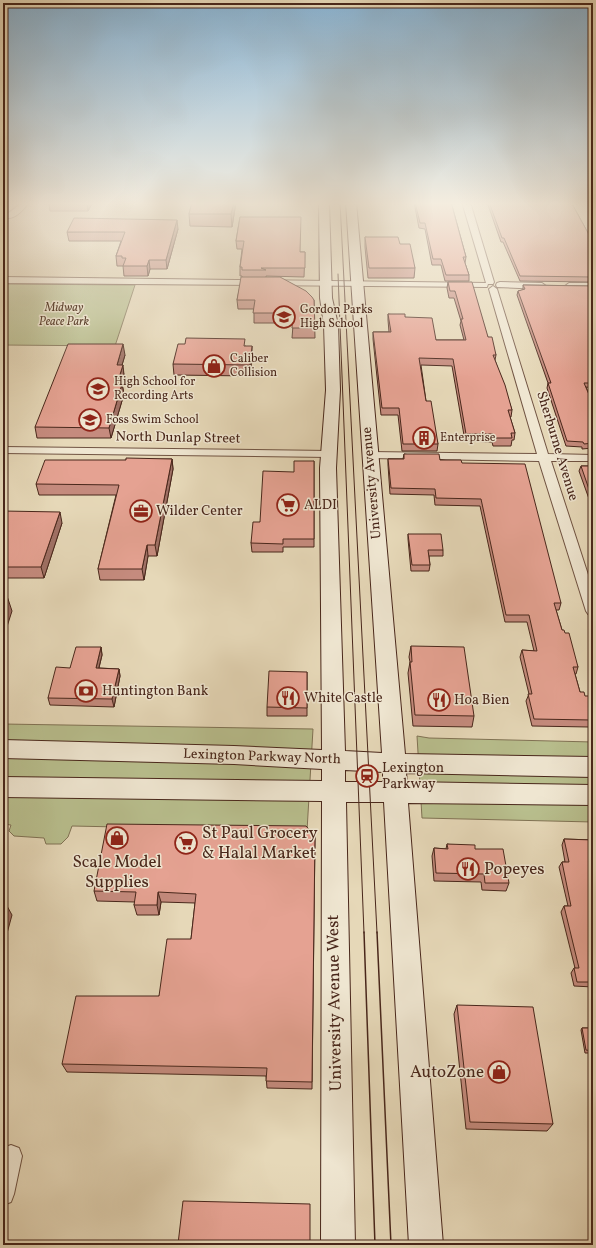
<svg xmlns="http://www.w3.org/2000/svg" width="596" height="1248" viewBox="0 0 596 1248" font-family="Vollkorn,serif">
	<rect width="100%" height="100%" fill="#e6d8b8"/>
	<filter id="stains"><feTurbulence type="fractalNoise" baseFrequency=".005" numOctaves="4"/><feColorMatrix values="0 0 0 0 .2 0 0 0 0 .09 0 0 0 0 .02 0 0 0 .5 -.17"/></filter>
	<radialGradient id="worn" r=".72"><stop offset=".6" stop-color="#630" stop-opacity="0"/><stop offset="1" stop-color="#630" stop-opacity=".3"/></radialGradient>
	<!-- green -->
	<path fill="#b8be8d" stroke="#807254" d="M3 284 135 285 115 346 3 345Z
		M3 724 313 729 307 831 72 826 68 837 61 844H46L44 838 14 836 9 831 11 825 3 824Z
		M417 736 429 738 593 742V822L422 818Z"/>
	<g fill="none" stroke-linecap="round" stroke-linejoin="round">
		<!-- street casing -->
		<g stroke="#705342" stroke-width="2">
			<path id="street" d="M21 202H29C24 209 16 219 7 218V214L18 206Z
				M462 202H470L494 282 493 284H488L487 287 3 283V277L486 283Z
				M588 202H593V207H590Z
				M500 282 542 283 546 286 542 289 497 287 496 285 497 283Z
				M569 283H593V289L566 288 565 286Z
				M493 286 497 289 548 454 593 455V461H551L593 590V616L588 614 586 611 539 461 370 458 366 457 364 455 366 453 370 452 537 454 489 289Z
				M3 447 329 451 333 452 335 454 333 456 329 457 3 453Z
				M11 1145 19 1148 22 1156 14 1194 11 1202 3 1205V1148Z"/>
		</g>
		<!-- secondary casing -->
		<g stroke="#49271b" stroke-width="2">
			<path id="secondary" d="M319 202H329L332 298 338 325 340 390 336 468 345 751 382 753 346 202H356L405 754 593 757V777L406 773 407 782 593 785V805L408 803 443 1245H409L384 802H346L355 1245H321L322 801 3 797V777L322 781V769L234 764 3 758V740L234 746 322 750 320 468 326 390 324 325 320 298ZM345 770 383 772V782H345Z"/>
		</g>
		<!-- street -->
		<use href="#street" fill="#efe6d1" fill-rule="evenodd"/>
		<!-- secondary -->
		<use href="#secondary" fill="#efe6d1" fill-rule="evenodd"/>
		<!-- tram-far1 -->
		<path stroke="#49271b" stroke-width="1" d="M340 202 377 933
			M338 274 364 933"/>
		<!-- tram -->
		<path stroke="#49271b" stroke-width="1.5" d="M364 932 375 1245
			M377 932 391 1245"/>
	</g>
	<!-- wall -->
	<path fill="#c58b7e" stroke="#49271b" d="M3 202H12L11 203H3Z
		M44 202H93L88 211H50L49 204H44Z
		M192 202H236L232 227 190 226 189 214Z
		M414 202H451L466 257 465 263 469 275V281H445L441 265H432L425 229 419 228Z
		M487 202H571L593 242V282L520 281 503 242H501Z
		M240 217 300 252H305L304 277 266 276V277L314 300 315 338H292L293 325H280V323H254V309H238L237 300 242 277V276H240V267L242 249H237L236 241Z
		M178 229 167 269H150L148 276H124L123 266H117L116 256 121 241H69L67 232Z
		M365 237 400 244 415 268 414 278H368L365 247Z
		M448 282 488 337 496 355 495 360 512 410 511 417H510L515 433 514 440H512L511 446H493L492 442 465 441 452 366 421 365 426 401 438 444 437 451H402L398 415H381L373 339V332H389L388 320V314L405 317 436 340H464L460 325 461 321 454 298H449L447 288Z
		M523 285 593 286V388L586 387 593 404V448L582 449V447L566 446 547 388 548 383 517 295 518 291 523 290Z
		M246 346 252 357 250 376 174 375 173 364Z
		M125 355 122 365 124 375 122 384 124 394 111 438H37L35 427Z
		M404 454 462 463 561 603 559 610H556L562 630 578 667 576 674H575L580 692 593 703V723H590L589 727 532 726 526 701 529 694 520 657 522 650 534 651 527 622H505L480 506 435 505 434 495 390 494 388 465V459H403Z
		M172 459 173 469 157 556H148L144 580H100L98 569 116 495H39L36 484 126 460Z
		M314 461V547H283V552H252L251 543 260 522 294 472Z
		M581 466H593V510L579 471Z
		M3 511 62 523 44 578H3Z
		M408 534 443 550V556H429L430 565 429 571H411L408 539Z
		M411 646 474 716 472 727 413 726 408 673 410 662 409 657Z
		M101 647 102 655 99 668 119 669 120 676 114 707 50 705 48 698 70 668Z
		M307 672V716H267V707Z
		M315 836 312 1089 267 1088 266 1076 67 1072 62 1064 159 996 191 939 195 903 161 902 159 915H137L134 905 135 902 97 901 94 891Z
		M564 839 593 840V987L574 986 571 973 574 968H575L561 912 564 906H568L559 867 562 862H565L562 845Z
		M447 844 475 849 509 883 506 891 482 890 481 882 434 881 432 856 434 848 446 849Z
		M457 1005 553 1124 547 1131 466 1129 454 1014Z
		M582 1028H593V1053H585L581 1030Z"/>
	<!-- shaded-wall -->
	<path fill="#a07166" stroke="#49271b" d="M87 202H93L88 211Z
		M234 202H236L232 227 231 214Z
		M177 220 178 229 167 269 166 260Z
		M149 260 150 269 148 276 147 266Z
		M123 344 125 355 119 375 117 365Z
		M252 346V357L250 376V365Z
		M123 365 124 375 119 394 117 384Z
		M122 384 124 394 111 438 109 428Z
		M4 396 7 404 3 412V399Z
		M172 459 173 469 157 556 155 545Z
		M60 512 62 523 44 578 41 567Z
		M147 545 148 556 144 580 142 569Z
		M7 596 12 611 3 639V607Z
		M101 647 102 655 97 675 96 668Z
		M119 669 120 676 114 707 112 699Z
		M158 892 161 902 159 915 157 905Z
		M7 906 12 915 3 948V919Z"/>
	<!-- building -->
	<path fill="#e5a292" stroke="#49271b" d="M192 202H234L231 214H189Z
		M415 202H451L466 257H463L469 275H446L441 259H433L425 223H420Z
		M489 202H571L593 242V277L520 276 504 238H502Z
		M240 217H301L300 252H305V268H261L266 270H242V267H240L244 241H236Z
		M74 218 177 220 166 260H149L147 266H123L126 258H122V256H116L125 232H67Z
		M365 237H398L400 244H410L415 268H369Z
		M241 277H280L306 291 312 297 314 300 315 328H292L293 315H280V313H253L255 300H237Z
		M448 282H472L488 337H492L496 355H493L505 385 512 410H508L515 433H511L512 438H495L493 434H466L453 359 419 358 426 401H431L438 444H403L399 408H382L373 332H391L388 314H405V317L432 318 436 340H466L461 319H463L455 291H450Z
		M523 285 593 286V383H584L593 404V443L584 444 583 442 567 441 548 383H551L518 291 525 289Z
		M186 338 245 339 244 346H252L250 365 173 364 178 344H185Z
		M68 344H123L117 365H123L117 384H122L109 428 35 427Z
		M404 454H439L440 460H461L462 463 525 464 561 603H554L562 630H564L565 633H569L578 667H573L580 692H584L585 696H591L593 703V716H590L591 720 534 719 528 694H532L522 650 537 651 529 615H506L481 499 436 498 435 489 391 488 388 459H404Z
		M126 458 172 459 155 545H147L142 569H98L119 485 36 484 45 460H126Z
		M294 461H314V539H283V544L251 543 253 522H260L263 471 294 472Z
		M581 466H593V501Z
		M3 511 60 512 41 567H3Z
		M408 534H441L443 550H428L430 565H412Z
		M3 596H7L3 607Z
		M411 646 464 647 474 716 415 715 410 662H412Z
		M76 647H101L96 668 119 669 112 699 48 698 56 667 70 668Z
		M269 671 307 672V708L267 707Z
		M107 824 306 826 315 836 312 1082 266 1081 267 1068 62 1064 76 996H159L167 939H191L196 894 158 892 157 905H134L136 892 94 891Z
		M564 839 593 840V982H577L574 968H579L564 906H571L562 862H569Z
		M447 844 475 845V849H503L509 883H485L484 874 436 873 434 848 448 849Z
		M3 906H7L3 919Z
		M457 1005 533 1007 553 1124 470 1122Z
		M582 1028H593V1051L586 1050Z
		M183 1201 310 1204V1245H170V1244H178Z"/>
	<!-- sky -->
	<linearGradient id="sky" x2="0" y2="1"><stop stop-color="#89b5d6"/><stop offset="0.54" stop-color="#f4eddf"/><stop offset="1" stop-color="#f4eddf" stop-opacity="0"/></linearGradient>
	<rect width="596" height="377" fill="url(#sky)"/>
	<!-- icons -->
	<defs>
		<g id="school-ring" transform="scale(1.15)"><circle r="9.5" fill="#efe6d1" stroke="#8f2418" stroke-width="1.5"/><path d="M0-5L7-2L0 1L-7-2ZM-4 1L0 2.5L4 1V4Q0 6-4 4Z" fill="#8f2418"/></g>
		<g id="shop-ring" transform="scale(1.15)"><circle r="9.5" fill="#efe6d1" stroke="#8f2418" stroke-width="1.5"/><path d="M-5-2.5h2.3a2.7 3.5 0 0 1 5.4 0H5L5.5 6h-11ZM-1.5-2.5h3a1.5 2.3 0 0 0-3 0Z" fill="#8f2418"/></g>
		<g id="building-ring" transform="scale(1.15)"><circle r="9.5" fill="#efe6d1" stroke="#8f2418" stroke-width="1.5"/><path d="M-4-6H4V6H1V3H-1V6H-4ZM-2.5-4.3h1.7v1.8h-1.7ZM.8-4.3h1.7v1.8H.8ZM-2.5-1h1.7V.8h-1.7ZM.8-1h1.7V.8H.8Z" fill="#8f2418"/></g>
		<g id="supermarket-ring" transform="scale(1.15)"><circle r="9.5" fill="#efe6d1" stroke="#8f2418" stroke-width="1.5"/><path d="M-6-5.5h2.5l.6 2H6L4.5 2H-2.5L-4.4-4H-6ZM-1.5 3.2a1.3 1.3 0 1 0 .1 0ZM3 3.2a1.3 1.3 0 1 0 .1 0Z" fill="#8f2418"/></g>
		<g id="office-ring" transform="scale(1.15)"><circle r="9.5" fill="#efe6d1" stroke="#8f2418" stroke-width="1.5"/><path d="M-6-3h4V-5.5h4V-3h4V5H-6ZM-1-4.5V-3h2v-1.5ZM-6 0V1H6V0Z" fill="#8f2418"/></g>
		<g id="bank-ring" transform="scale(1.15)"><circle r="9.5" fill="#efe6d1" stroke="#8f2418" stroke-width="1.5"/><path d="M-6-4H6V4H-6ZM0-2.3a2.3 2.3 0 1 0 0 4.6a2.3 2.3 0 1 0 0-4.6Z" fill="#8f2418"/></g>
		<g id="restaurant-ring" transform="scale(1.15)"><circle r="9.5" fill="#efe6d1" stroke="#8f2418" stroke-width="1.5"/><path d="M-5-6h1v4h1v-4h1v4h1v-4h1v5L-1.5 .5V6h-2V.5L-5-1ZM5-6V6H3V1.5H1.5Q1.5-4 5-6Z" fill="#8f2418"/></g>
		<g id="station-ring" transform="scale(1.15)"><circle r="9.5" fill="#efe6d1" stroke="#8f2418" stroke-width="1.5"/><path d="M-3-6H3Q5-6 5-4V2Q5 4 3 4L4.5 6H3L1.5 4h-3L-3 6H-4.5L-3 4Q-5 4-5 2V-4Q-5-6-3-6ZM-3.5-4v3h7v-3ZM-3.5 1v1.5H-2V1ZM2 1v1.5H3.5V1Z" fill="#8f2418"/></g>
	</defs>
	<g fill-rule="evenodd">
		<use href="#school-ring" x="284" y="317"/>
		<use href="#shop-ring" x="214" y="366"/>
		<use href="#school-ring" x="98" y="389"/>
		<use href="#school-ring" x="90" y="420"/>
		<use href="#building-ring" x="424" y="438"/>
		<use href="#supermarket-ring" x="288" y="505"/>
		<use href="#office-ring" x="141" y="511"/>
		<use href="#bank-ring" x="86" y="691"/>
		<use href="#restaurant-ring" x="288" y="698"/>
		<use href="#restaurant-ring" x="439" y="700"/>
		<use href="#station-ring" x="367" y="776"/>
		<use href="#shop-ring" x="117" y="838"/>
		<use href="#supermarket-ring" x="186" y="843"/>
		<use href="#restaurant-ring" x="468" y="869"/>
		<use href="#shop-ring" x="499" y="1072"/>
	</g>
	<g text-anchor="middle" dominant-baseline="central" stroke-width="3" stroke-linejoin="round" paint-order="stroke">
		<!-- far-park labels -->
		<g font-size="12" font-style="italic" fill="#5f4532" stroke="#efe6d1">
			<text x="64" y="308">Midway<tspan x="64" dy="14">Peace Park</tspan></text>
		</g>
		<!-- far-poi labels -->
		<g font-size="12" fill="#49271b" stroke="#efe6d1" text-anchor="start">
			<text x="300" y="310">Gordon Parks<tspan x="300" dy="14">High School</tspan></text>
			<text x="230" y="359">Caliber<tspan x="230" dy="14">Collision</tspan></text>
			<text x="114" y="382">High School for<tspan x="114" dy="14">Recording Arts</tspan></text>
			<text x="106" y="420">Foss Swim School</text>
			<text x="440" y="438">Enterprise</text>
		</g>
		<!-- street labels -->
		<g font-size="14" fill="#49271b" stroke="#efe6d1">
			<text transform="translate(178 438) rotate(1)">North Dunlap Street</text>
			<text transform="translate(557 446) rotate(73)">Sherburne Avenue</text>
			<text transform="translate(372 483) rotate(-95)">University Avenue</text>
			<text transform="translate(262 757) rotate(2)">Lexington Parkway North</text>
		</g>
		<!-- poi labels -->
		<g font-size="14" fill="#49271b" stroke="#efe6d1" text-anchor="start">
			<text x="304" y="505">ALDI</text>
			<text x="156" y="511">Wilder Center</text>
			<text x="102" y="691">Huntington Bank</text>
			<text x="304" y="698">White Castle</text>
			<text x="454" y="700">Hoa Bien</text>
			<text x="382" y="768">Lexington<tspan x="382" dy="16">Parkway</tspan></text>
		</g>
		<!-- near-poi labels -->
		<g font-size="17" fill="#49271b" stroke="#efe6d1" text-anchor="start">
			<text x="202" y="833">St Paul Grocery<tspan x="202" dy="20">&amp; Halal Market</tspan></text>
			<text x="117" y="862" text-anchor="middle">Scale Model<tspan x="117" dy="20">Supplies</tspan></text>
			<text x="484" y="869">Popeyes</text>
			<text x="484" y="1072" text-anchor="end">AutoZone</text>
		</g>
		<!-- near-street labels -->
		<g font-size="17" fill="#49271b" stroke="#efe6d1">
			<text transform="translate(335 1003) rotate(-91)">University Avenue West</text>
		</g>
	</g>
	<!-- margin -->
	<rect width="596" height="1248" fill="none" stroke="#e6d8b8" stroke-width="16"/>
	<rect x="4" y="4" width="588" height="1240" fill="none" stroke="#49271b" stroke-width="2"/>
	<rect x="8" y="8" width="580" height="1232" fill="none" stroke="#49271b"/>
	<rect width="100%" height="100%" filter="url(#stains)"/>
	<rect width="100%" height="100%" fill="url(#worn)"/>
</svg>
